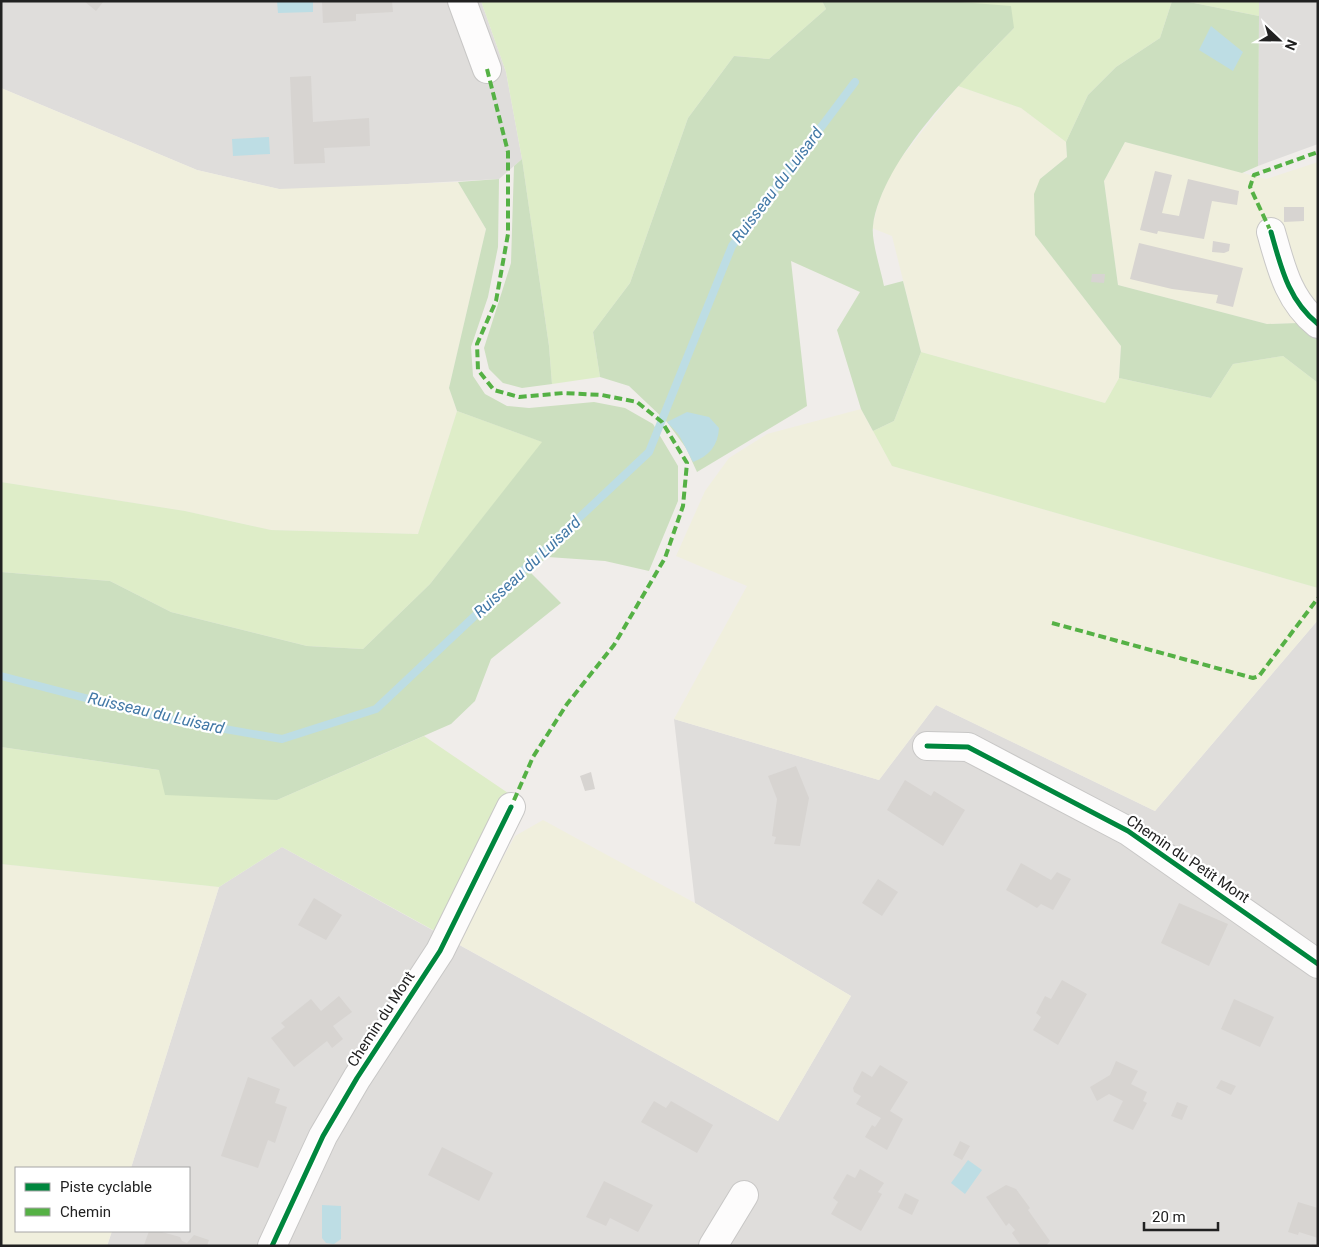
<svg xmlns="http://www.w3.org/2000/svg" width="1319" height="1247" viewBox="0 0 1319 1247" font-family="Roboto,sans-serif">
	<rect width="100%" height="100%" fill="#f0edea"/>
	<!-- residential -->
	<path fill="#dfdddb" d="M1 1H481L506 72 522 159 499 179 315 189H279L197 170 1 88Z
		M1259 1H1318V144L1258 166Z
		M1318 620V1246H107L112 1231H189V1168H131L219 887 282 847 778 1121 851 996 695 903 674 719 879 780 936 705 1155 811Z"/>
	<!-- farmland -->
	<path fill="#f0efdd" d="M958 86 1021 108 1066 142 1067 157 1040 179 1035 235 1121 346 1119 378 1105 403 921 352 892 236 872 228 879 200 894 167Z
		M1 88 197 170 279 189 458 182 486 229 449 388 457 411 418 534 271 530 185 511 1 482Z
		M1125 142 1266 179 1318 162V322L1267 324 1118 285 1104 181Z
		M861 409 892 466 1318 588V620L1155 811 936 705 879 780 674 719 747 586 676 556 705 491 729 458 767 434Z
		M543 820 695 903 851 996 778 1121 456 943 515 836Z
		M1 864 219 887 131 1168H16V1231H112L107 1246H1Z"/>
	<!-- grass -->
	<path fill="#deedc8" d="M481 1H822L826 9 769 59 734 56 688 118 630 283 593 332 600 377 552 384 549 346 522 159 506 72Z
		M948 1H1172L1160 38 1116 67 1088 95 1066 142 1021 108 958 86 1014 28Z
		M1184 1H1259V16Z
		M921 352 1105 403 1119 378 1211 398 1233 364 1283 356 1318 383V588L892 466 873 431 894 421Z
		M457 411 543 442 430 584 363 649 307 646 171 612 110 581 1 572V482L185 511 271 530 418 534Z
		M424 736 508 793 442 935 282 847 219 887 1 864V747L159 770 277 800Z"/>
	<!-- forest -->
	<path fill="#ccdfbf" d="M822 1H948L1011 6 1014 28C967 77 882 158 873 226 871 241 881 270 884 286L903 281 921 352 894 421 873 431 861 409 837 330 860 292 791 261 807 406 697 472 686 448 667 422 629 386 600 377 593 332 630 283 688 118 734 56 769 59 826 9Z
		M1172 1H1184L1259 16 1258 166 1242 173 1125 142 1104 181 1118 285 1267 324 1298 323 1318 340V383L1283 356 1233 364 1211 398 1119 378 1121 346 1035 235 1034 194 1040 179 1067 157 1066 142 1088 95 1116 67 1160 38Z
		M522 159 549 346 552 384 522 388 503 383 489 369 484 348 511 263 514 166Z
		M499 179 498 247 488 297 471 347 473 376 485 394 507 406 529 408 594 402 625 408 653 424 678 466V501L649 571 605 561 548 557 529 571 561 603 491 659 475 701 451 724 277 800 165 795 159 770 1 747V572L110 581 171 612 307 646 363 649 430 584 542 442 457 411 449 388 486 229 458 182Z"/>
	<!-- water -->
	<path fill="#bddde4" d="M277 1H313V12L278 13Z
		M1211 26 1243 52 1233 71 1199 50Z
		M269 137 270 154 233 156 232 139Z
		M687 412 709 417 719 428C718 446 709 456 693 462L679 435 667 422Z
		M968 1160 982 1170 965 1194 951 1183Z
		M322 1205 341 1206V1239L334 1244 326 1243 322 1238Z"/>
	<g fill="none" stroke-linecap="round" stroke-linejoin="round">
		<!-- stream -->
		<path stroke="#bddde4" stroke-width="8" d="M1 676 162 718 282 739 376 709 649 452 732 246 855 82"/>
	</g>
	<!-- building -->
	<path fill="#d7d4d1" d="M84 1H104L96 11Z
		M322 1H392L393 12 356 14V21L323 23Z
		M311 76 313 122 369 118 370 146 324 148 325 163 294 164 290 77Z
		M1155 171 1172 175 1162 213 1179 216 1188 179 1239 191 1237 205 1212 201 1204 239 1158 231 1157 234 1140 230Z
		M1284 207H1304V221L1284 222Z
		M1213 241 1230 244 1229 251 1224 253 1212 252Z
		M1139 243 1243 268 1233 307 1216 303 1218 295 1172 289 1130 279Z
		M1092 274H1105L1104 283 1091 282Z
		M796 766 809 798 800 846 774 844 776 837 772 836 777 799 768 776Z
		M591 772 595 789 585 791 580 776Z
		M905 780 931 796 934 791 965 810 943 846 887 810Z
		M1021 863 1051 880 1057 872 1071 879 1053 910 1041 904 1037 908 1006 890Z
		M878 879 898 892 882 916 862 903Z
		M314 898 342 915 326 940 298 925Z
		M1179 903 1228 924 1209 966 1161 943Z
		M1062 980 1087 994 1058 1045 1033 1030 1041 1017 1036 1013 1045 996 1051 999Z
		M339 996 352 1012 333 1026 343 1039 332 1048 327 1041 294 1067 271 1038 285 1027 281 1023 311 999 321 1011Z
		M1234 999 1274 1017 1260 1047 1221 1029Z
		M1116 1061 1138 1071 1131 1084 1147 1092 1143 1101 1147 1103 1133 1130 1113 1121 1123 1101 1109 1094 1097 1101 1090 1087 1110 1075Z
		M880 1065 908 1082 890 1111 903 1119 887 1150 865 1137 872 1125 875 1127 881 1118 856 1104 861 1096 854 1092 853 1088 862 1071 872 1077Z
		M248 1077 280 1089 275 1103 287 1107 275 1143 268 1140 258 1168 221 1156Z
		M1221 1080 1236 1086 1231 1095 1216 1088Z
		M654 1101 666 1108 671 1101 713 1125 697 1153 641 1122Z
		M1177 1102 1188 1106 1182 1120 1171 1116Z
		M960 1141 970 1146 962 1160 953 1155Z
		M442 1147 493 1173 479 1201 428 1175Z
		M860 1169 884 1183 878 1192 882 1194 861 1231 831 1214 838 1202 833 1198 847 1174 855 1178Z
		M604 1181 653 1205 638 1232 610 1218 606 1226 586 1217Z
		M1006 1185 1016 1189 1030 1208 1028 1210 1050 1241 1046 1246H1021L1012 1233 1015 1230 1009 1223 1006 1226 986 1197Z
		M905 1193 919 1200 912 1215 898 1208Z
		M1298 1202 1318 1208V1238L1299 1232 1298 1235 1288 1232Z
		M149 1231H158L180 1237 182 1241 187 1243 194 1235 209 1240 207 1246H147L144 1245Z"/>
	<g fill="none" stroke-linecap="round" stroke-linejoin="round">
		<!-- minor casing -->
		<g stroke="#c8c7c6" stroke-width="30">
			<path id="minor" d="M462 1 487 69
				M1271 232C1281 267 1288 300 1318 324
				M927 746 968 747 1128 831 1318 964
				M272 1246 323 1136 357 1078 440 951 511 807
				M713 1246 744 1195"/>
		</g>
		<!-- minor -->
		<use href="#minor" stroke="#fdfcfc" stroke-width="28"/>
		<!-- quiet -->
		<path stroke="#55b145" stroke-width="4" stroke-dasharray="8 4" stroke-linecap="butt" d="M487 69 508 152V234L496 301 477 344 478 370 494 390 519 397 564 393 602 395 637 402 662 422 687 463 683 506 665 558 614 645 567 704 533 757 511 807
			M1271 232 1250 187 1254 175 1318 152
			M1052 623 1253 678 1259 676 1318 598"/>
		<!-- cycleway casing -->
		<g stroke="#fff" stroke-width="8">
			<path id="cycleway" d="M1271 232C1281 267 1288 300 1318 324
				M927 746 968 747 1128 831 1318 964
				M272 1246 323 1136 357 1078 440 951 511 807"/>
		</g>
		<!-- cycleway -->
		<use href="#cycleway" stroke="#00873e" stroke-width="5"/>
	</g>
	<g text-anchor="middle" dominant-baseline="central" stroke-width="4.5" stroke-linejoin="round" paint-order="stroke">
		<!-- street labels -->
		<g font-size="15" fill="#212121" stroke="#fff">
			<text transform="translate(1188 859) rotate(34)">Chemin du Petit Mont</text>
			<text transform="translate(381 1019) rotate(-57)">Chemin du Mont</text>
		</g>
		<!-- water labels -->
		<g font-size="16" font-style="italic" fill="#4278a6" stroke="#fff">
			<text transform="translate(777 185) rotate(-53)">Ruisseau du Luisard</text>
			<text transform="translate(527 567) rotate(-43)">Ruisseau du Luisard</text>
			<text transform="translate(156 713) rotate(13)">Ruisseau du Luisard</text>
		</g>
	</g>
	<!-- border -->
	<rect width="1319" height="1247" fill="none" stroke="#212121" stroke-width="5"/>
	<!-- legend -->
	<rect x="15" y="1167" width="175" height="65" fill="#ffffff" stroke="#a6a6a6"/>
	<rect x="25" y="1183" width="25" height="8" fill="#00873e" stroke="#a6a6a6"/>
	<text x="60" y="1192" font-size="15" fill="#212121">Piste cyclable</text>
	<rect x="25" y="1208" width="25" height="8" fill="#55b145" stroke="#a6a6a6"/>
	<text x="60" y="1217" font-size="15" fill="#212121">Chemin</text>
	<!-- north arrow -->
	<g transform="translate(1279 40) rotate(112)" stroke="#ffffff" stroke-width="4" paint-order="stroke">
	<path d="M0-4L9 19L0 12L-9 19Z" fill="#212121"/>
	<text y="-8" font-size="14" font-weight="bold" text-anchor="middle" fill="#212121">N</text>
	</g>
	<!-- scale -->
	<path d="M1144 1222v8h74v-8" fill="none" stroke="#212121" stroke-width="2.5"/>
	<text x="1152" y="1222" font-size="15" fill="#212121" stroke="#ffffff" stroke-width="4" paint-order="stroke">20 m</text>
</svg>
